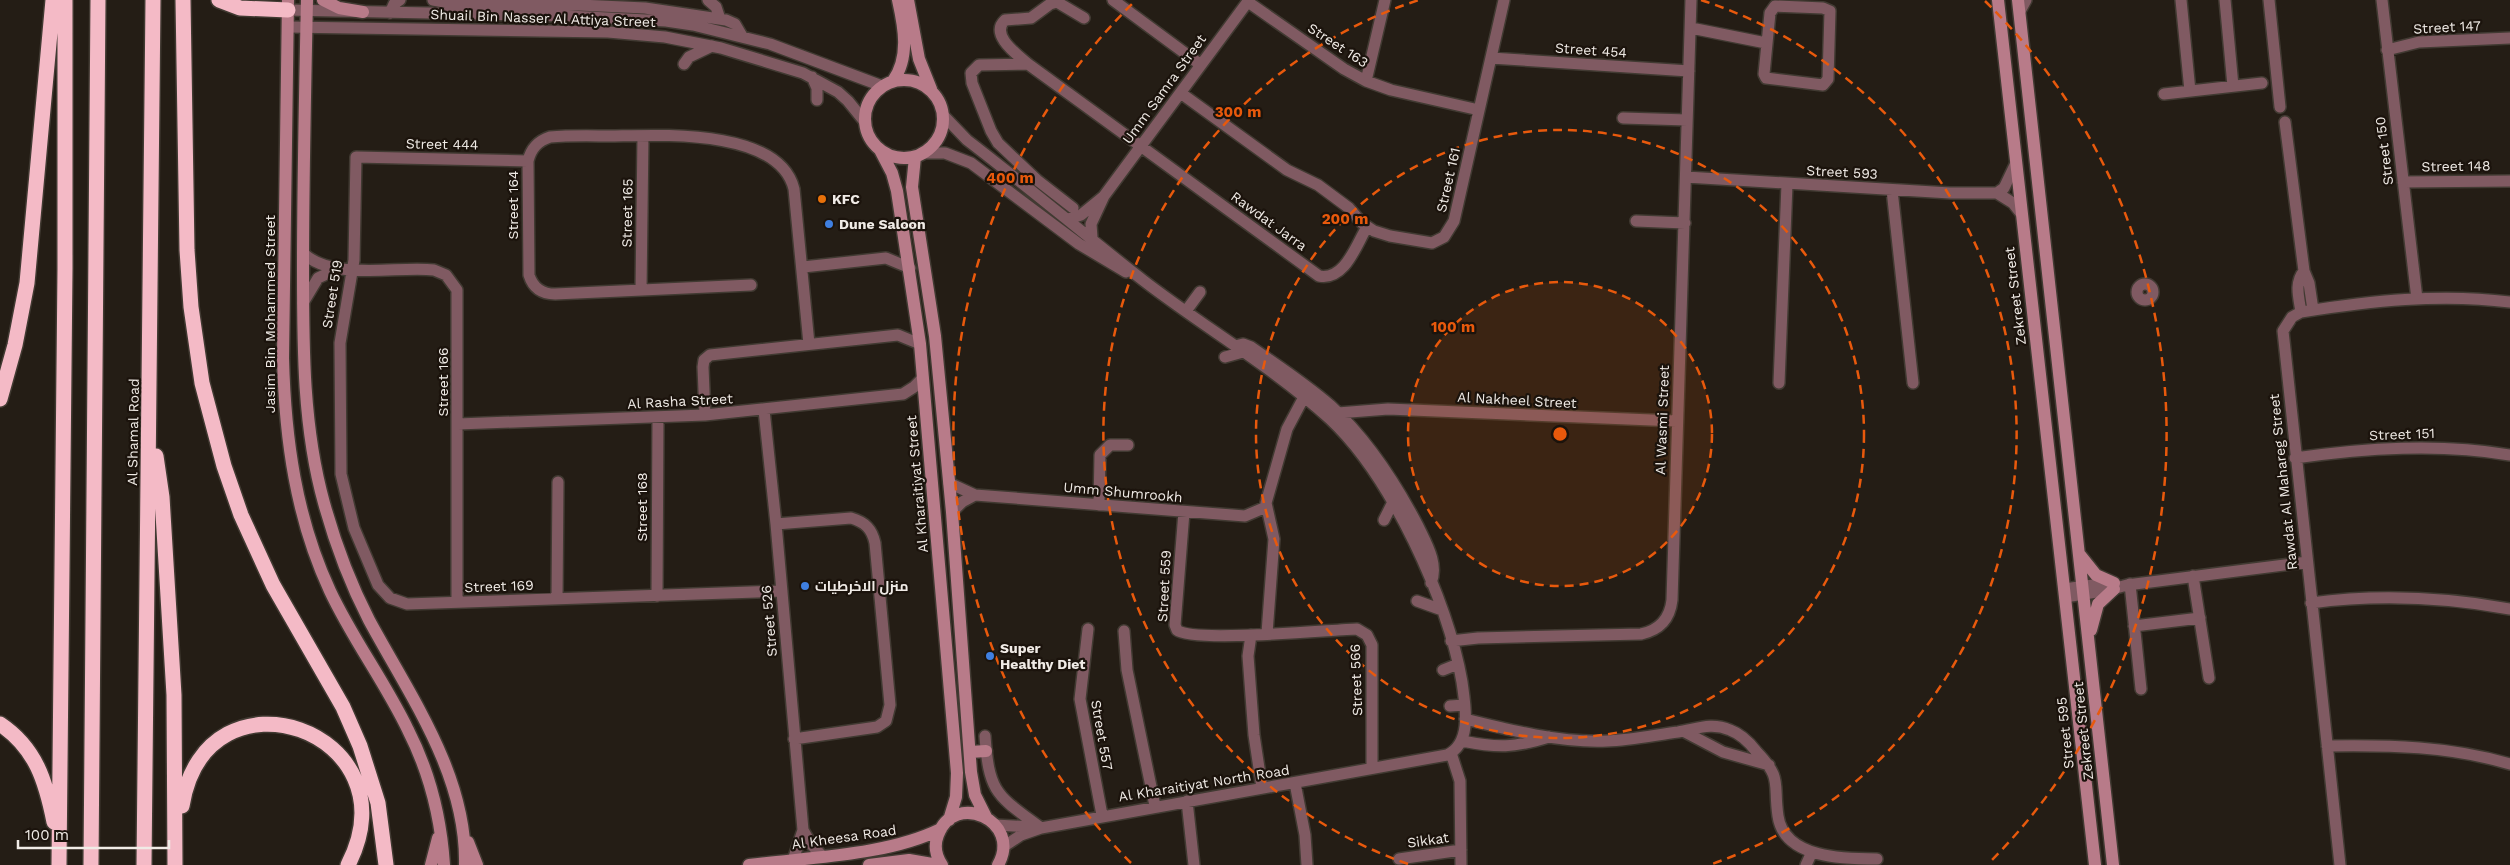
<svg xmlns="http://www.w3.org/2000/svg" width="2510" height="865" viewBox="0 0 2510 865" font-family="'Work Sans',Cairo,sans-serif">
	<rect width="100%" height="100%" fill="#241d15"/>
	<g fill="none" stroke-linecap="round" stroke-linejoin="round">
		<!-- street casing -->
		<g stroke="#413a32" stroke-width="14">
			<path id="street" d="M433 0 450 3 579 5 645 8 726 20 735 24 742 36
				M708 0 716 7 720 19
				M1113 0 1201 65
				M2181 0 2190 91
				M2225 0 2233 86
				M2269 0 2280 107
				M2382 0 2417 299
				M1248 2 1344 69 1366 81 1391 90 1479 110
				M1775 6 1823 8 1830 11 1828 79 1823 85 1766 78 1764 74 1770 13Z
				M288 10 568 16 666 21 693 25 770 44 882 86
				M2020 11 2026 0
				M390 13 394 4 400 0
				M1084 18 1057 2 1050 4 1031 18 1005 20C989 35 1018 55 1028 64L1319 276C1345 281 1356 245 1367 227
				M288 27 608 32 665 37 721 48 803 73 838 92 848 101 865 122
				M1691 28 1766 43
				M2387 50 2419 42 2510 38
				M1491 58 1689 71
				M684 64 689 57 712 46
				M1028 64 979 65 971 73 972 83 991 131 998 143 1037 180 1073 208
				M812 77 817 88V100
				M1366 81 1385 0
				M1182 94 1287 170 1318 185 1349 208 1362 223 1374 231 1390 236 1432 243 1444 237 1454 221 1504 0
				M2164 94 2262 83
				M944 116 967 140C1027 186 1085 235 1144 281 1205 328 1273 367 1330 419 1391 476 1448 600 1462 682 1465 705 1473 743 1447 755L1041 828 1021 835 1003 847
				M1623 118 1687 120
				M2285 122 2304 271 2309 283 2313 310
				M925 153H945L971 163 1079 244 1126 272
				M528 161 356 157 354 260 340 343 341 474 354 528 378 585 390 598 407 604 782 591
				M1686 177 1950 193H1997L2013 203 2020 212
				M2403 182 2510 181
				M1892 190 1913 383
				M1997 193 2004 188 2015 165
				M1068 219 1081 215 1103 197
				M1636 221 1685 223
				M1092 238 1091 224 1104 196 1249 0
				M303 253C332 281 396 266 434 270L446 275 457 290V602
				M803 267 886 258 910 268
				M2137 292a8 8 0 1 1 16 0a8 8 0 1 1-16 0Z
				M751 285 555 294C542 294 533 288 529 275L528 161C531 148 538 141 550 137 572 135 594 136 615 136 663 135 779 129 794 189L809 344
				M641 290 643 136
				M303 303 318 278 337 269
				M1186 311 1200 292
				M2301 312C2299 298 2294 283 2304 271
				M1235 346 1243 344 1251 347C1278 366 1306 384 1331 406 1368 440 1395 482 1418 526 1426 543 1439 564 1431 583
				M1225 357 1243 352
				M1779 383 1787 184
				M764 410 776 524 803 830 793 860
				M1338 413 1388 409 1676 421
				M705 415 703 367 704 360 710 355 898 335 920 344
				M458 424 705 415 903 394 914 387 923 378
				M2295 458C2366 448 2439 443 2510 455
				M949 483 975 495 1245 516 1266 507
				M1099 505 1100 455 1110 445H1128
				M952 512 962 502 975 495
				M1184 512 1175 625 1177 630C1192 643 1328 630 1357 629L1367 635 1372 645V767
				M1384 520 1393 502
				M776 524 851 518C865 522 872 529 875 543L890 705 886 721 877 727 794 739
				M2193 576 2209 678
				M2130 584 2141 689
				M2064 589 2108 583
				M657 596 658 418
				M2065 597 2109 590 2127 585 2307 562
				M557 599 558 482
				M1417 601 1442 610
				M2311 603C2378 594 2443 597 2510 609
				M2134 626 2200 618
				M1088 629 1080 699 1102 815
				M1124 631 1127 670 1155 806
				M1267 633 1274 539 1266 503 1287 429 1304 397
				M1251 635 1248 656 1254 735 1262 788
				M1451 641 1478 638 1641 634C1660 630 1670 618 1672 600L1691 0
				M1443 670 1458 664
				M1450 706 1464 705
				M1465 719C1509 730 1561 743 1607 741 1631 740 1655 735 1678 732 1697 729 1711 722 1730 730 1741 734 1749 742 1756 751 1783 779 1773 782 1778 816 1784 859 1846 859 1877 859
				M1683 731 1723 752 1769 765
				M985 736C989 794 997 795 1041 828
				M1462 741C1498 748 1513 748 1549 737
				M2327 746C2389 745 2450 746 2510 764
				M1451 753 1460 781 1461 865
				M1295 783 1305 835 1307 865
				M1187 801 1194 865
				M995 825 1034 827
				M803 830 811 844 822 856
				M1399 859 1461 850
				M1806 865 1812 852
				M2340 865 2283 331 2292 317 2301 312C2370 301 2440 293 2510 302"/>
		</g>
		<!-- secondary casing -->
		<g stroke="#413a32" stroke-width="15">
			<path id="secondary" d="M288 0 283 358C285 439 296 518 330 591 353 640 385 682 408 730 429 771 441 819 444 865
				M307 0C305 90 303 180 303 270 303 348 303 428 324 503 335 543 350 583 369 620 410 696 467 775 465 865
				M323 0 339 8 363 12
				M908 0 919 59 931 89
				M1998 0 2095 865
				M2018 0 2113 865
				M865 119a39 39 0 1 1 78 0a39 39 0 1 1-78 0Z
				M893 81C910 57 904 27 898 0
				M880 150 892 173 897 191 920 344 957 773 956 797 949 820
				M915 157 912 187 935 336 952 512 971 772 975 795 986 817
				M2080 555 2096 575 2114 583
				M2091 630 2098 604 2114 589
				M970 752 986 751
				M468 842 477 865
				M431 865 438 838
				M749 865C810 857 886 856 941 829
				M869 865 909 860 938 865
				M942 865C936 856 934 845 938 835 954 790 1023 821 998 865"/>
		</g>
		<!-- highway casing -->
		<g stroke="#413a32" stroke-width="18">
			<path id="highway" d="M183 0 187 250 191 307 202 383 224 466 241 515 273 585 343 707 360 746 378 803 386 865
				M219 0 240 8 288 10
				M0 399 15 345 27 283 53 0
				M156 456 162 497 174 695 175 865
				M0 724C36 748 46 782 54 822
				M182 806C206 658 417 731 348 865
				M59 865 65 269V0
				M91 865 98 0
				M144 865 153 0"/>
		</g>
		<!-- street -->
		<use href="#street" stroke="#805a62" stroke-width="11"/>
		<!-- secondary -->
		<use href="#secondary" stroke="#b87b89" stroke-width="12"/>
		<!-- highway -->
		<use href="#highway" stroke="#f4bac6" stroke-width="15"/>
	</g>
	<!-- distance rings -->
	<circle cx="1560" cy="434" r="152" fill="#e8590c" fill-opacity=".12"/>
	<g fill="none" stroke="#e8590c" stroke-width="2.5" stroke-dasharray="9 6">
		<circle cx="1560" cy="434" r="152"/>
		<circle cx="1560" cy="434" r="304"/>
		<path d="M1408 864A456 456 0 0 1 1419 0M1701 0A456 456 0 0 1 1712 864"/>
		<path d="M1131 863A607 607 0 0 1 1135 1M1985 1A607 607 0 0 1 1989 863"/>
	</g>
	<!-- markers -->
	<circle fill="#e8710a" stroke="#1b130c" stroke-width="2" cx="822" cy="199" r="5"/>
	<g fill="#3f7fe0" stroke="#1b130c" stroke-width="2">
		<circle cx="829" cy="224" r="5"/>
		<circle cx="805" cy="586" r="5"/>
		<circle cx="990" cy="656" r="5"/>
	</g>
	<g text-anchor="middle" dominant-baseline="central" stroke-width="4.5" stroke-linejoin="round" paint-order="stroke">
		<!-- street labels -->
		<g font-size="14" fill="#f0ebe6" stroke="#1b130c">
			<text transform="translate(543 18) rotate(2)">Shuail Bin Nasser Al Attiya Street</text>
			<text transform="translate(2447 27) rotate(-3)">Street 147</text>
			<text transform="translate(1338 45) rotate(33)">Street 163</text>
			<text transform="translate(1591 50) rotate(4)">Street 454</text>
			<text transform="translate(1164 89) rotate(-54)">Umm Samra Street</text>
			<text transform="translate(442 144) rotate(1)">Street 444</text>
			<text transform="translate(2384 151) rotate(-97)">Street 150</text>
			<text transform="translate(2456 166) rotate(-1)">Street 148</text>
			<text transform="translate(1842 172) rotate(3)">Street 593</text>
			<text transform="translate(1448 180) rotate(-77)">Street 161</text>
			<text transform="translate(513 205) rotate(-90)">Street 164</text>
			<text transform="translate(627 213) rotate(-89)">Street 165</text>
			<text transform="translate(1269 221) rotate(36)">Rawdat Jarra</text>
			<text transform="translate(332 294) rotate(-81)">Street 519</text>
			<text transform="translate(2015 296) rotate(-97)">Zekreet Street</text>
			<text transform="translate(270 314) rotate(-90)">Jasim Bin Mohammed Street</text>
			<text transform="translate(443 382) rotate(-90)">Street 166</text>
			<text transform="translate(1517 400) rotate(3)">Al Nakheel Street</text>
			<text transform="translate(680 401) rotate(-3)">Al Rasha Street</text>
			<text transform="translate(1662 420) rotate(-88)">Al Wasmi Street</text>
			<text transform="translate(133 432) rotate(-89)">Al Shamal Road</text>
			<text transform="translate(2402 434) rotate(-2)">Street 151</text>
			<text transform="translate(2283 482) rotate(-96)">Rawdat Al Mahareg Street</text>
			<text transform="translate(917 484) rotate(-95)">Al Kharaitiyat Street</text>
			<text transform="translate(1123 492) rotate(5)">Umm Shumrookh</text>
			<text transform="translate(642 507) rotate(-90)">Street 168</text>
			<text transform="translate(499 586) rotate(-2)">Street 169</text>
			<text transform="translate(1164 586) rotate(-87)">Street 559</text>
			<text transform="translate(769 621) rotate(-95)">Street 526</text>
			<text transform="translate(1356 680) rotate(-92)">Street 566</text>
			<text transform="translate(2083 731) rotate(-96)">Zekreet Street</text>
			<text transform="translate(2065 733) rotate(-96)">Street 595</text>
			<text transform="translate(1102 735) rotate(80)">Street 557</text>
			<text transform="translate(1204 783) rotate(-9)">Al Kharaitiyat North Road</text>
			<text transform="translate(844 837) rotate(-8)">Al Kheesa Road</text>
			<text transform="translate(1428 840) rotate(-8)">Sikkat</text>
		</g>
		<!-- poi labels -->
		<g font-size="14" font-weight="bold" fill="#f0ebe6" stroke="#1b130c" text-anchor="start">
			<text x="832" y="199">KFC</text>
			<text x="839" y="224">Dune Saloon</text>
			<text x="815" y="586">منزل الاخرطيات</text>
			<text x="1000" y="648">Super<tspan x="1000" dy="16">Healthy Diet</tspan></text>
		</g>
	</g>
	<circle cx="1560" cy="434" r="8" fill="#e8590c" stroke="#1b130c" stroke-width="2.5"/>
	<g font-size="15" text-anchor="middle" font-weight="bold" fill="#e8590c" stroke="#1b130c" stroke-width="4.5" stroke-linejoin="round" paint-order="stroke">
		<text x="1238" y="117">300 m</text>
		<text x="1010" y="183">400 m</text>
		<text x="1345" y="224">200 m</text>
		<text x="1453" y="332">100 m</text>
	</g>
	<!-- scale -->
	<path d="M18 840v8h151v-8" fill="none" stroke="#f0ebe6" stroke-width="2.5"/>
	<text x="25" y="840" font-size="15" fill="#f0ebe6" stroke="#1b130c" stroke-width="4" paint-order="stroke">100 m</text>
</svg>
